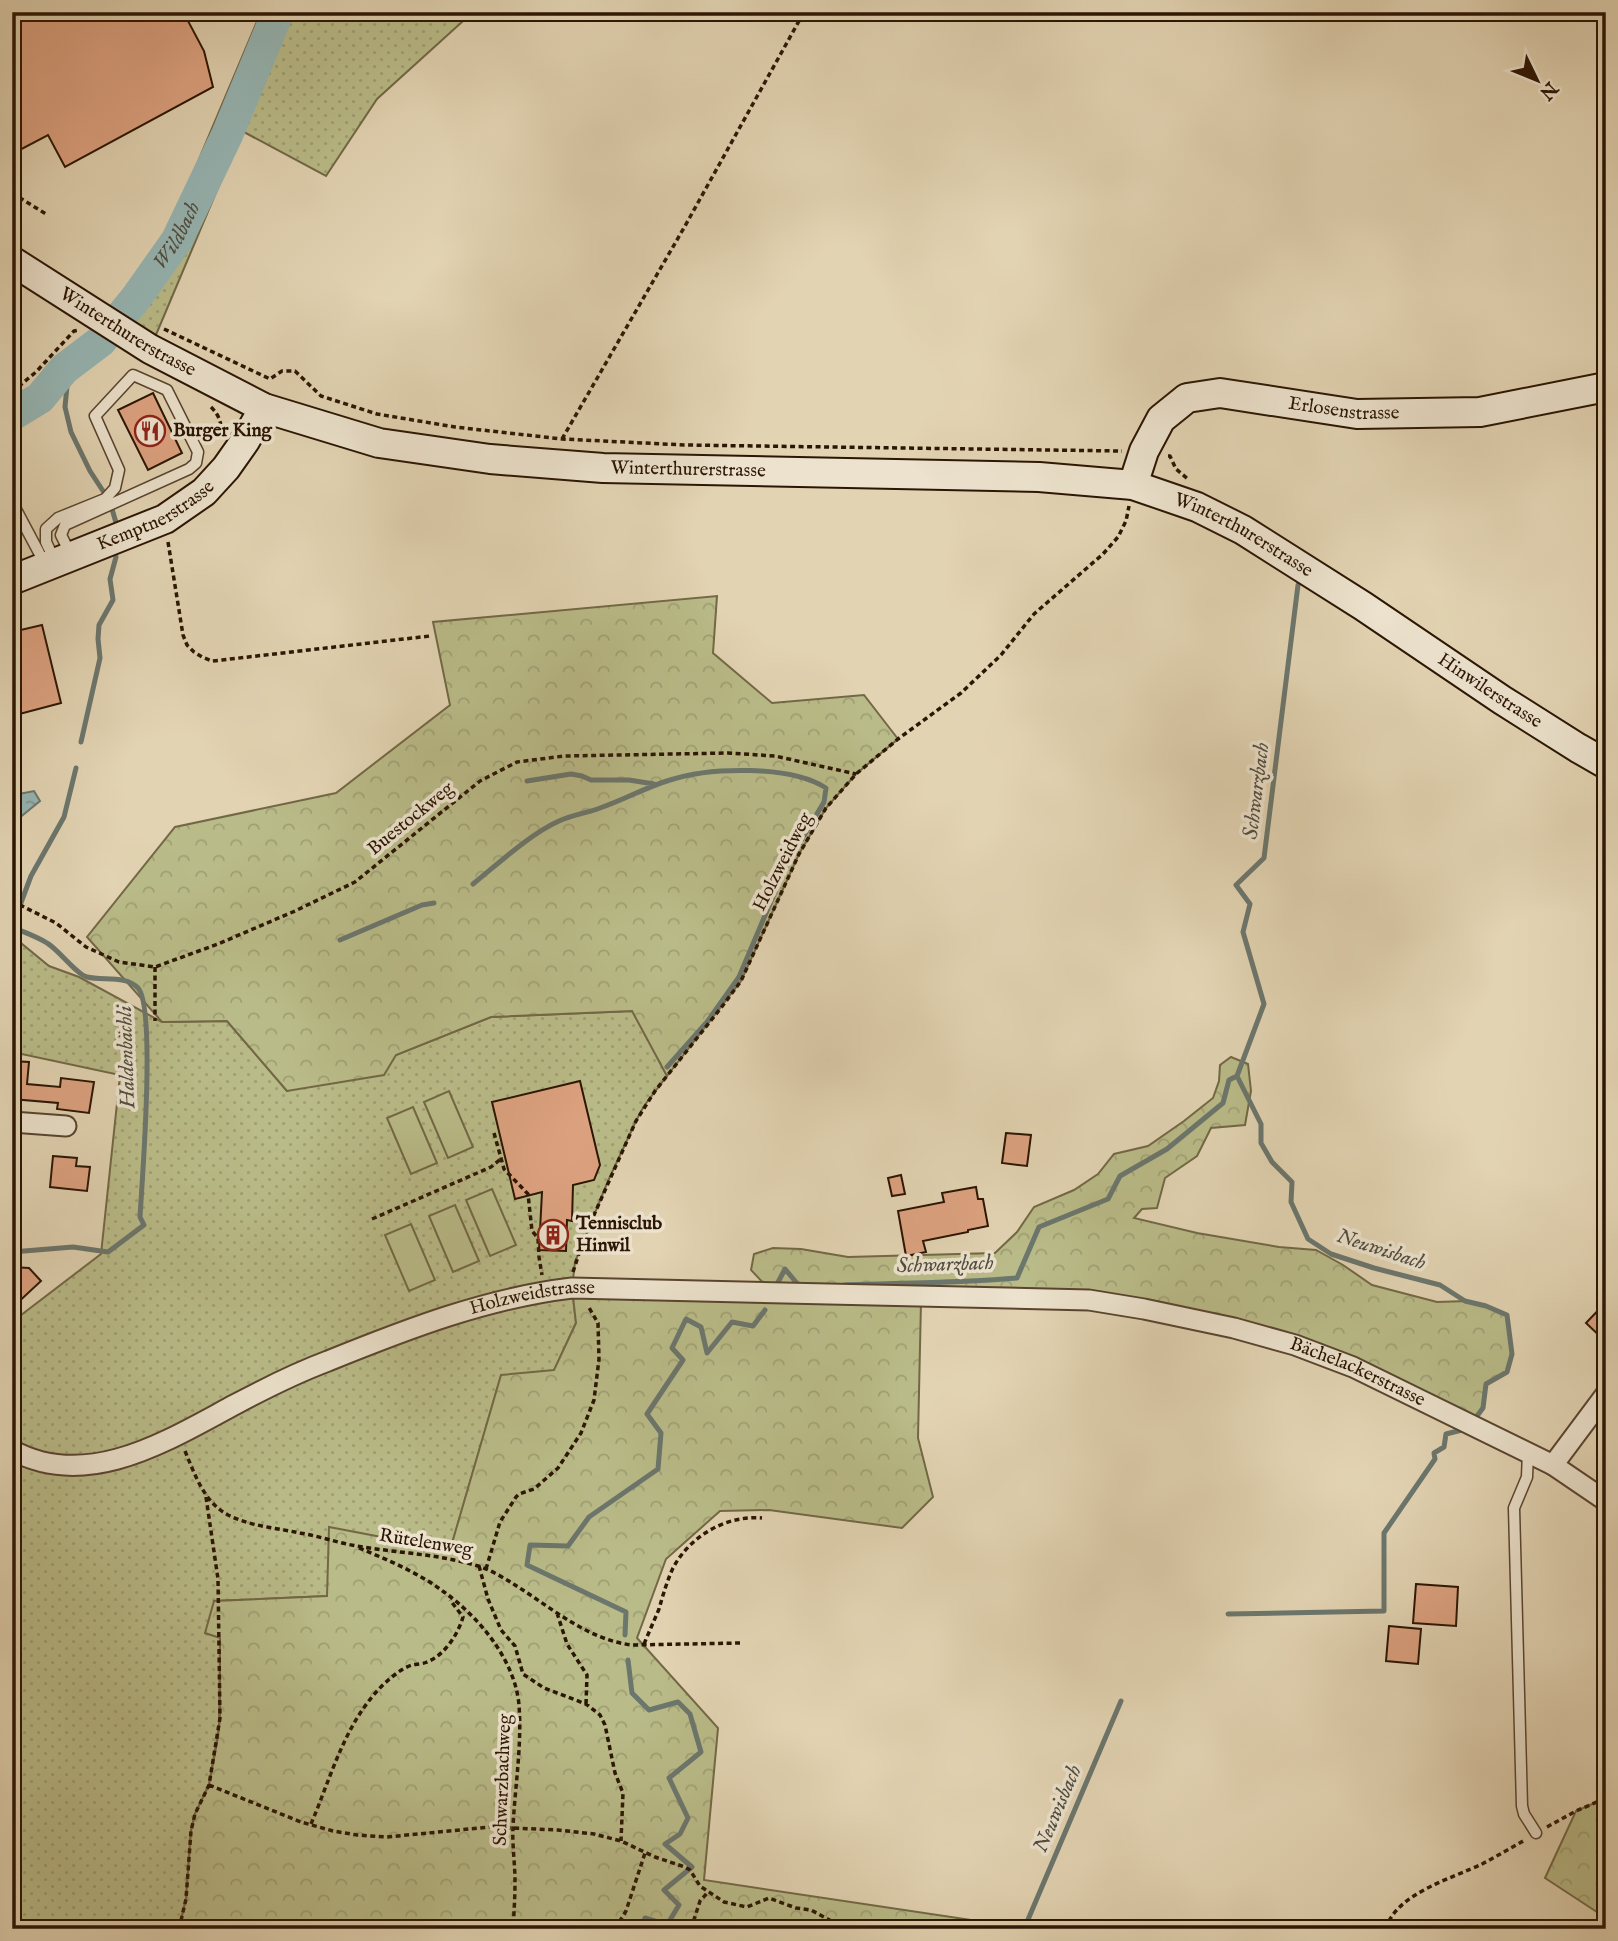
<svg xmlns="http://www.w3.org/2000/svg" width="1618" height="1941" viewBox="0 0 1618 1941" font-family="'IM FELL English',serif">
	<defs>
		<pattern id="grass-dots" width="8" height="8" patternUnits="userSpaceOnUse" patternTransform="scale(1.75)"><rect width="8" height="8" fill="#b9bb88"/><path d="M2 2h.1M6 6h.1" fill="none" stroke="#9fa074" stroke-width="1.8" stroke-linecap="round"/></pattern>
		<pattern id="forest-crowns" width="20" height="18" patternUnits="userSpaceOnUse" patternTransform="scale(1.75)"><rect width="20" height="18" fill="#b9bb88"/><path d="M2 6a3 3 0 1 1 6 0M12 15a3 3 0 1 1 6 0" fill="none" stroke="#9fa074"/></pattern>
		<pattern id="water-ripples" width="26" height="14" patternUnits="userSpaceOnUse" patternTransform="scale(1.75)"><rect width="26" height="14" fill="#96b6b4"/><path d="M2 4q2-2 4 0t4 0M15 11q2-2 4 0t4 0" fill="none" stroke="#7b9390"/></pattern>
	</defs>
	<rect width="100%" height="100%" fill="#e2d3b2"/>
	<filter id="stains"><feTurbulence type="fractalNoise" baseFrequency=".00286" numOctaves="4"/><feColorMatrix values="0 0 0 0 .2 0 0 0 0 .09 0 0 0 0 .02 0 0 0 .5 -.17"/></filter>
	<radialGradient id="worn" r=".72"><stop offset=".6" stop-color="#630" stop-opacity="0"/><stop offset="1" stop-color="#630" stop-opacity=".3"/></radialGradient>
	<!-- grass -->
	<path fill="url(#grass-dots)" stroke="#726846" stroke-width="2" d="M261 12H473L377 99 326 176 242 131 150 349 100 319 165 240Z
		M12 938 16 939 49 966 79 977 162 1022 227 1021 287 1091 396 1055 491 1017 633 1011 667 1076 644 1106 636 1121 608 1181 575 1262 572 1288 576 1323 554 1371 501 1376 450 1551 330 1528 328 1596 214 1601 220 1638 219 1727 209 1785 195 1814 191 1831 186 1899 179 1929H12V1322L101 1254 120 1075 12 1052Z"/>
	<!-- forest -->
	<path fill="url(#forest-crowns)" stroke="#726846" stroke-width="2" d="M717 596 713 653 772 703 864 695 898 739 856 774 826 808 799 854 741 981 667 1076 632 1011 491 1017 396 1055 384 1075 287 1091 227 1021 162 1022 87 937 175 827 336 793 450 705 433 622Z
		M1231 1057 1248 1064 1251 1091 1245 1125 1211 1128 1197 1156 1165 1178 1157 1208 1142 1209 1134 1218 1197 1233 1279 1247 1316 1250 1343 1265 1372 1285 1437 1302 1467 1301 1486 1306 1507 1315 1512 1354 1507 1372 1486 1384C1484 1403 1484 1411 1469 1423L1353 1367 1144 1309 770 1290 751 1270 754 1254 773 1248 801 1249 848 1257 995 1253 1017 1232 1034 1207 1074 1190 1098 1174 1114 1154 1148 1146 1184 1121 1213 1098 1219 1081 1220 1065Z
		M572 1288 921 1302 918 1438 933 1497 902 1528 769 1510 720 1511 666 1559 637 1638 718 1728 704 1880 1032 1929H179L186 1899 191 1831 195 1814 209 1785 218 1737 220 1718V1638L205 1633 214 1601 327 1596 329 1527 450 1550 501 1375 554 1370 576 1323Z
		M1606 1798V1918L1545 1878 1576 1811Z"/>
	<!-- pitch -->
	<path fill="#b9bb88" stroke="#726846" stroke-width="2" d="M449 1091 473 1147 448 1158 424 1102Z
		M413 1107 437 1163 411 1174 387 1118Z
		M492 1189 516 1245 490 1256 466 1200Z
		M455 1205 479 1261 453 1272 429 1216Z
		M411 1224 435 1280 409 1291 385 1235Z"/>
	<!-- water -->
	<path fill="url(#water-ripples)" stroke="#6b766d" stroke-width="2" d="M34 791 40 801 18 819 12 840V798L19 794Z"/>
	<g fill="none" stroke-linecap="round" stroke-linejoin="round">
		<!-- stream -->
		<path stroke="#6b766d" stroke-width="5" d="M64 369 67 386 65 407 71 432 90 471 103 491
			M112 509 117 526
			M81 742 100 658 98 639 99 625 113 600 110 579 116 557
			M527 781 571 774 582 776 591 780H629L654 784
			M473 884C499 863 530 834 559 821 572 815 587 813 600 808 624 800 646 787 670 780 710 767 790 765 826 788L824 802 786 866 739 977 707 1022 667 1067
			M12 905 19 908 31 876 64 817 76 768
			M12 927C23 932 36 936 47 943 58 949 77 975 87 977 103 981 126 975 138 988 156 1008 142 1181 140 1217L144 1225 108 1252 73 1247 12 1252
			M340 940 422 905 434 903
			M1237 1076 1261 1124V1143L1272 1162 1292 1182 1291 1202 1308 1239 1331 1254 1374 1268 1440 1285 1465 1301 1486 1306 1507 1315 1512 1354 1507 1372 1486 1384 1483 1408 1477 1416
			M844 1285C902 1283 960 1283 1017 1278L1039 1227 1108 1199 1120 1176 1167 1149 1223 1103 1229 1080 1237 1076 1264 1004 1243 932 1250 904 1236 885 1264 858 1298 585
			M776 1286 785 1269 800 1287H803
			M1228 1614 1384 1611V1533L1435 1459 1434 1453 1444 1447 1446 1434 1462 1430
			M625 1635 626 1612 527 1565 530 1545 568 1546 589 1517 658 1469 661 1433 647 1414 683 1360 672 1348 686 1319 701 1327 707 1353 732 1322 753 1326 765 1310
			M628 1660 632 1693 649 1710 678 1702 690 1714 701 1752 669 1778 688 1818 680 1834 665 1844 692 1867 664 1890 679 1905 667 1925 645 1918 642 1929
			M1024 1929 1121 1701"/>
		<!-- river -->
		<path stroke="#96b6b4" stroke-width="32" id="s1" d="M12 415 40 398 64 369 101 341 136 298 177 240 227 135 278 12"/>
	</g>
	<!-- building -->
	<path fill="#dda280" stroke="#2b1503" stroke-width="2" d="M12 12H205L188 21 204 51 213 87 65 167 48 135 12 154Z
		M153 393 182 453 148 470 118 410Z
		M42 625 61 703 12 716V632Z
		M12 1061 29 1062 27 1084 60 1087 61 1078 94 1082 89 1113 57 1109 58 1103 12 1099Z
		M580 1081 600 1165 594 1180 573 1185 572 1221 567 1220 566 1251 539 1250 542 1192 515 1199 492 1102Z
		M1006 1133 1031 1135 1027 1166 1002 1163Z
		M53 1156 77 1158 76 1166 90 1167 87 1191 50 1187Z
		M901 1175 905 1194 892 1196 888 1178Z
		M976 1187 978 1199H983L988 1226 968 1230V1232L923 1241 926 1252 906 1256 898 1211 944 1202 942 1193Z
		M12 1267 29 1268 41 1281 12 1308Z
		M1606 1302V1342L1586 1323Z
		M1416 1584 1458 1587 1456 1626 1413 1623Z
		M1389 1626 1421 1629 1418 1664 1386 1661Z"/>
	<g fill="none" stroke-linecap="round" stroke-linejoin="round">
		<!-- lane casing -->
		<g stroke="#59442f" stroke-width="13">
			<path id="lane" d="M12 502 45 564
				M54 559 46 542V529L58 518 105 499 115 488 119 470 95 416 133 375 167 390 198 452 196 463 189 469 65 525 61 535 70 553
				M1528 1452 1527 1477 1514 1508 1522 1806 1524 1814 1536 1833"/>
		</g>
		<!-- street casing -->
		<g stroke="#59442f" stroke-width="23">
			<g id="street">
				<path d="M12 1122 66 1126"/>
				<path id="s2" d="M12 1450C88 1492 170 1439 236 1404 266 1388 296 1373 328 1361 407 1329 487 1298 572 1288L1089 1300 1144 1309 1234 1328 1295 1345 1353 1367 1553 1465 1606 1501"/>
				<path d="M1553 1465 1606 1394"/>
			</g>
		</g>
		<!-- secondary casing -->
		<g stroke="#2b1503" stroke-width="32">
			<g id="secondary">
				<path id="s3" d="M12 261 150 349 264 408 379 443 490 459 603 468 1039 477 1133 485 1197 507 1243 530 1363 606 1502 700 1578 748 1606 764"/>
				<path id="s4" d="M1133 485 1144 451 1161 419 1187 398 1220 393 1357 414 1480 412 1606 387"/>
				<path id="s5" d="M12 580 165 519 204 492 226 468 245 441 264 408"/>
			</g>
		</g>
		<!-- path -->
		<path stroke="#2b1503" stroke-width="3.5" stroke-dasharray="5 3.5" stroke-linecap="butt" d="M12 193 46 214
			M164 329 270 379 282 371H295L321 396 377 414 455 427 562 439 684 445 1122 451
			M12 392 36 372 74 331 79 330
			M211 407C219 415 222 423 221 434
			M562 439 685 226 804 12
			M1168 456H1170L1176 469 1189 480
			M168 542 183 635 187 645 194 652 202 657 212 661 222 660 430 636
			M12 901 56 923 86 947 119 962 155 967 218 944 295 911 355 882 480 781 517 762 564 756 728 753 775 756 856 774
			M155 967V1021
			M494 1133 504 1169 528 1194 532 1231 538 1238 539 1257 542 1275
			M372 1219 491 1167 502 1158
			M573 1272 585 1235 636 1121 655 1091 724 1004 741 981 799 854 826 808 856 774 898 739 961 693 1001 655 1034 614 1103 554 1118 537 1126 521 1129 506
			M185 1451C195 1475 204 1502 228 1515 250 1526 276 1528 300 1533 319 1536 338 1543 357 1546 397 1553 439 1554 478 1566 491 1570 504 1578 515 1585 552 1608 588 1640 632 1645L740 1643
			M359 1548C388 1560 419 1573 444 1592 479 1617 515 1660 519 1705 522 1746 515 1786 513 1827 512 1845 515 1863 515 1881 515 1897 514 1913 513 1929
			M479 1566 488 1599 501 1630 515 1646 523 1674 544 1688 586 1704 600 1715 605 1725 615 1773 623 1793 621 1841
			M486 1569 500 1522 516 1497 519 1494 534 1489 558 1468 581 1433 594 1400 599 1359 598 1323 588 1306
			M557 1613 567 1644 587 1675 586 1704
			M644 1644C649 1632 654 1621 659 1609 663 1595 667 1581 673 1568 690 1536 726 1515 762 1518
			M209 1785 301 1822 333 1831 357 1835 387 1837 490 1827 558 1830 594 1834 621 1841 655 1857 685 1867 690 1870 700 1886 724 1902 747 1907 769 1898 796 1908 811 1910 846 1929
			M311 1824C332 1775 345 1721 385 1683 393 1676 402 1668 412 1665 417 1664 423 1664 427 1662 445 1655 458 1634 463 1617L450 1600
			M1547 1827 1576 1811 1606 1798
			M179 1929 186 1899 191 1831 195 1814 209 1785 220 1718 218 1579 206 1497
			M615 1929 626 1911 645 1853
			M691 1929 700 1901 707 1893
			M1386 1929C1395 1894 1453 1878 1482 1864 1497 1856 1511 1848 1525 1840"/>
		<!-- lane -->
		<use href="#lane" stroke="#ece2cd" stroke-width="10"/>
		<!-- street -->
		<use href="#street" stroke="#ece2cd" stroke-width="19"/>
		<!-- secondary -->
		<use href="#secondary" stroke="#ece2cd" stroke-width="28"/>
	</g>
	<!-- icons -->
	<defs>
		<g id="restaurant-ring" transform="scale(1.575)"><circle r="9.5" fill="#ece2cd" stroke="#8f2418" stroke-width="1.5"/><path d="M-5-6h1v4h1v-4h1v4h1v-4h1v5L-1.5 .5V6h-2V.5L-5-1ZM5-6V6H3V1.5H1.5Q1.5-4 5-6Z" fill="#8f2418"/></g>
		<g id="building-ring" transform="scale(1.575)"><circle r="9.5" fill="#ece2cd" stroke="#8f2418" stroke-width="1.5"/><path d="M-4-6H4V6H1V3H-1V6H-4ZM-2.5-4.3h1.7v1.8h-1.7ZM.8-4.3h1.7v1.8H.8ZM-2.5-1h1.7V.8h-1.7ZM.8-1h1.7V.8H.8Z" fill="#8f2418"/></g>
	</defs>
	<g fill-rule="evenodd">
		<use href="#restaurant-ring" x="150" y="431"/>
		<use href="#building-ring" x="553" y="1235"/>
	</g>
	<g text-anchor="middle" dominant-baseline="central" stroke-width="7" stroke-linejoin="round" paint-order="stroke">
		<!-- street labels -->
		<g font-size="19" fill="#2b1503" stroke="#ece2cd">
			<text stroke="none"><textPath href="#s3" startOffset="136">Winterthurerstrasse</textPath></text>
			<text stroke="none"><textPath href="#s4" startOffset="264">Erlosenstrasse</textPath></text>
			<text stroke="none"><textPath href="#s3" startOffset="723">Winterthurerstrasse</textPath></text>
			<text stroke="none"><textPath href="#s5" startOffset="158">Kemptnerstrasse</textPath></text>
			<text stroke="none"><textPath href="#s3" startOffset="1290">Winterthurerstrasse</textPath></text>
			<text stroke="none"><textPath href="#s3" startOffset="1582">Hinwilerstrasse</textPath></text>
			<text transform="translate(411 819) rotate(-39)">Buestockweg</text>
			<text transform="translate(783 862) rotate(-63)">Holzweidweg</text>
			<text stroke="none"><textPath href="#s2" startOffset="556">Holzweidstrasse</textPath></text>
			<text stroke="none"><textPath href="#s2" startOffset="1393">Bächelackerstrasse</textPath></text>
			<text transform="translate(426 1543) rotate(9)">Rütelenweg</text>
			<text transform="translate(503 1780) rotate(-88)">Schwarzbachweg</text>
		</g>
		<!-- poi labels -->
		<g font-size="19" font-weight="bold" fill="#2b1503" stroke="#ece2cd" text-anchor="start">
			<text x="173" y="431">Burger King</text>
			<text x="576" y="1224">Tennisclub<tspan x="576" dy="22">Hinwil</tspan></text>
		</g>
		<!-- water labels -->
		<g font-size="21" font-style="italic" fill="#504d41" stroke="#ece2cd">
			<text stroke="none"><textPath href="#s1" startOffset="247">Wildbach</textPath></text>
			<text transform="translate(1257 791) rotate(-83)">Schwarzbach</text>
			<text transform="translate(127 1057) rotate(-92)">Haldenbächli</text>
			<text transform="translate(1381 1250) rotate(18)">Neuwisbach</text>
			<text transform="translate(945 1265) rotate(-2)">Schwarzbach</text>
			<text transform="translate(1058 1809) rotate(-67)">Neuwisbach</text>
		</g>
	</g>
	<!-- margin -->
	<rect width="1618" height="1941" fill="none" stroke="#e2d3b2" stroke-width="42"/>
	<rect x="14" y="14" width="1590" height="1913" fill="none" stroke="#2b1503" stroke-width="3.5"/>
	<rect x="21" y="21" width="1576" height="1899" fill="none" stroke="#2b1503" stroke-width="2"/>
	<!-- north arrow -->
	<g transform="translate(1537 80) rotate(133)" stroke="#ece2cd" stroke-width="5" paint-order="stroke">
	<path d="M0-5L12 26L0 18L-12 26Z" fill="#2b1503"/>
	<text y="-10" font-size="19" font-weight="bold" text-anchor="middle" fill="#2b1503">N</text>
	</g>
	<rect width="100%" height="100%" filter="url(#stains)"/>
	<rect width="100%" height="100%" fill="url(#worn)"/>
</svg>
